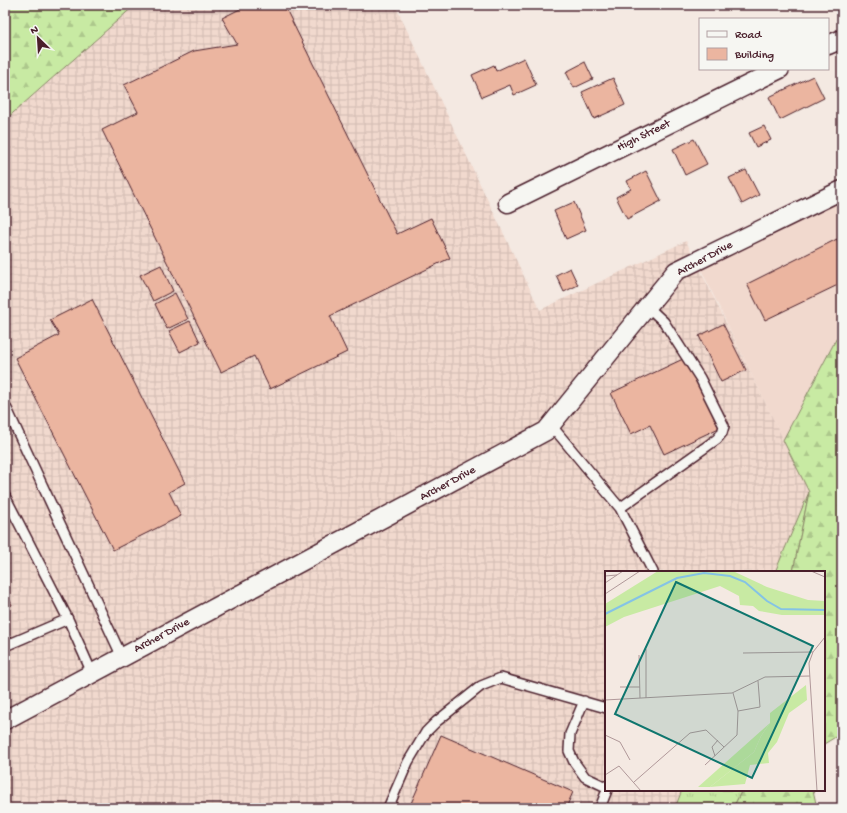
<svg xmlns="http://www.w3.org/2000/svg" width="847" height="813" viewBox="0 0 847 813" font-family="'Gochi Hand',sans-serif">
	<defs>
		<pattern id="industrial-grid" width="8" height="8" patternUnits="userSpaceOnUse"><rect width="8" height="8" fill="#f1d9ce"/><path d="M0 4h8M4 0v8" fill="none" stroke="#d0bab1"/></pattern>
		<pattern id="grass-tufts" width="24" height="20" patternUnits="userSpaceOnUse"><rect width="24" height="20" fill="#c8eaa3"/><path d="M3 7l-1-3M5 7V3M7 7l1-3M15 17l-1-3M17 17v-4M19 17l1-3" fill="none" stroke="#adc88c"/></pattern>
		<pattern id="forest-firs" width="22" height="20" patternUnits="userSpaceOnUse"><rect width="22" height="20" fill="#c8eaa3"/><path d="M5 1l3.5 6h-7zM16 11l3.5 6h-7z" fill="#adc88c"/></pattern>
	</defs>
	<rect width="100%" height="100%" fill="#f4e9e2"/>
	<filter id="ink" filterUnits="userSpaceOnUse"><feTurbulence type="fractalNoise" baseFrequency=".025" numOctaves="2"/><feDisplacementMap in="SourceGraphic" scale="8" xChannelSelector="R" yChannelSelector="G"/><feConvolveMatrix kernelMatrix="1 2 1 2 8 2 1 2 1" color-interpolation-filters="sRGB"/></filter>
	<g filter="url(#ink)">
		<!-- built -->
		<path fill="#f1d9ce" d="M842 190V328L783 440 697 261Z"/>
		<!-- industrial -->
		<path fill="url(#industrial-grid)" d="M135 5H395L540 310 686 241 809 492 775 572H606V790H682L675 808H5V120Z"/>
		<!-- grass -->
		<path fill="url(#grass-tufts)" stroke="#898467" d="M809 492 793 572H775Z
			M682 790H742L733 808H675Z"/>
		<!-- forest -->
		<path fill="url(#forest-firs)" stroke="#898467" d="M5 5H135L5 120Z
			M842 328V733L824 744V572H793L809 492 783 440Z
			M742 790H813L817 808H733Z"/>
		<!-- building -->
		<path fill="#ebb5a0" stroke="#4a1f2b" d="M248 5H284L397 234 431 218 450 258 330 316 347 352 270 389 254 356 221 372 102 130 138 112 124 85 194 51 237 44 222 18Z
			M524 58 536 85 514 95 510 85 482 97 472 75 494 65 496 71Z
			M585 62 593 79 574 88 566 72Z
			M813 76 824 98 780 120 769 97Z
			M613 78 625 105 594 119 582 92Z
			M764 126 771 140 756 147 749 133Z
			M694 139 707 164 685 175 673 149Z
			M746 170 759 195 742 204 729 178Z
			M646 171 661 201 627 219 616 197 631 189 627 181Z
			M574 202 586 230 566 239 554 211Z
			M837 239 842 250V283L765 320 747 284Z
			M161 265 173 291 153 301 140 275Z
			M570 268 578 285 564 292 556 275Z
			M175 293 188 319 167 329 155 304Z
			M92 299 185 483 169 492 181 516 113 550 15 358 59 335 50 320Z
			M190 321 200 342 180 352 169 331Z
			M723 324 746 370 721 382 699 336Z
			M685 358 719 428 664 454 650 425 631 434 611 393Z
			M5 590 12 605 5 608Z
			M441 735 573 792 566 808H409Z"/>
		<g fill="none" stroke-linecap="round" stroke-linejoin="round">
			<!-- service casing -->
			<g stroke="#4a1f2b" stroke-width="12">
				<path id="service" d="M7 409 122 657
					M551 425 620 508 717 439 722 433 724 426 700 378 664 322 648 307
					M5 496 68 619 92 673
					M620 508 653 572
					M5 646 68 619
					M584 701 570 734 569 751 574 762 585 777 606 787
					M388 808 408 762 426 732 436 722 481 686 501 678 606 708
					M600 808 607 790"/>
			</g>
			<!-- minor casing -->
			<g stroke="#4a1f2b" stroke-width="21">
				<path id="minor" d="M828 45 842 39
					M508 203 780 69
					M5 720 546 431 676 271 842 190"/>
			</g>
			<!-- service -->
			<use href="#service" stroke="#f6f6f2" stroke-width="9"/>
			<!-- minor -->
			<use href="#minor" stroke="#f6f6f2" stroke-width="18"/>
		</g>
	</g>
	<g text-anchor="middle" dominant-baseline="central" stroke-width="3" stroke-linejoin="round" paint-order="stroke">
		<!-- street labels -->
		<g font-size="12" fill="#4a1f2b" stroke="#f6f6f2">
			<text transform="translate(644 136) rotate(-26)">High Street</text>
			<text transform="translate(705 259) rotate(-28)">Archer Drive</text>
			<text transform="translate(448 484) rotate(-28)">Archer Drive</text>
			<text transform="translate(162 636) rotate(-28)">Archer Drive</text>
		</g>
	</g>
	<!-- overview -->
	<g transform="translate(605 571)">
		<rect width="220" height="220" fill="#f4e9e2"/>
		<path d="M165 152 156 165 149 181 105 216H93Z" fill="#c8eaa3"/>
		<path d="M53 0 130 1 162 16 203 29 220 30V44H177L154 40 148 35 135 34 134 25 115 15 19 46 0 56V33ZM201 114 202 129 184 142 172 171 163 182 164 192 145 194 140 213 105 216 149 181 156 165 165 152V142Z" fill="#c8eaa3"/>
		<path fill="none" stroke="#85c3e5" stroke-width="2" d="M0 43 72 7 99 2 125 5 140 11 162 30 176 38 220 39"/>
		<path fill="none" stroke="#b09899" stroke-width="1" d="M206 0 220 6M0 5 12 4M0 12 18 0M0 23 35 0M138 82 208 81M34 84 35 127M15 116H35M128 122 133 140 155 136 153 110M41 127V78M0 129 127 122 160 106 205 105M0 164 15 171 25 189M110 185 107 176 113 169M100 194 132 164 133 140M0 204 14 195 36 220M29 211 85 162 101 159 119 176M212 220 204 92 208 81 220 66"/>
		<path fill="#0f766e" fill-opacity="0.15" stroke="#0f766e" stroke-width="2" d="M71 11 208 75 147 207 10 143Z"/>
		<rect width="220" height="220" fill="none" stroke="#4a1f2b" stroke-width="2"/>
	</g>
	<!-- margin -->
	<rect width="847" height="813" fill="none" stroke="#f6f6f2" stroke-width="20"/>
	<rect x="10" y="10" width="827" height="793" fill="none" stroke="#4a1f2b" stroke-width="1.5" filter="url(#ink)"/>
	<!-- legend -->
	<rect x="699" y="18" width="130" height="52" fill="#f6f6f2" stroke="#b1a0a2"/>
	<rect x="707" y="31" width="20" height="6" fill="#f6f6f2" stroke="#b1a0a2"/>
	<text x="735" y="38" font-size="12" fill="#4a1f2b">Road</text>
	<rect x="707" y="48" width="20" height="12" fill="#ebb5a0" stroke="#b1a0a2"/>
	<text x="735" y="58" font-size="12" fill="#4a1f2b">Building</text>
	<!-- north arrow -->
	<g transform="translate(38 38) rotate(335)" stroke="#f6f6f2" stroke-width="3" paint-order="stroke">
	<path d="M0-3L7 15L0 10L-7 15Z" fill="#4a1f2b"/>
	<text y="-6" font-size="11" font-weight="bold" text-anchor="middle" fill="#4a1f2b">N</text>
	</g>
</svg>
